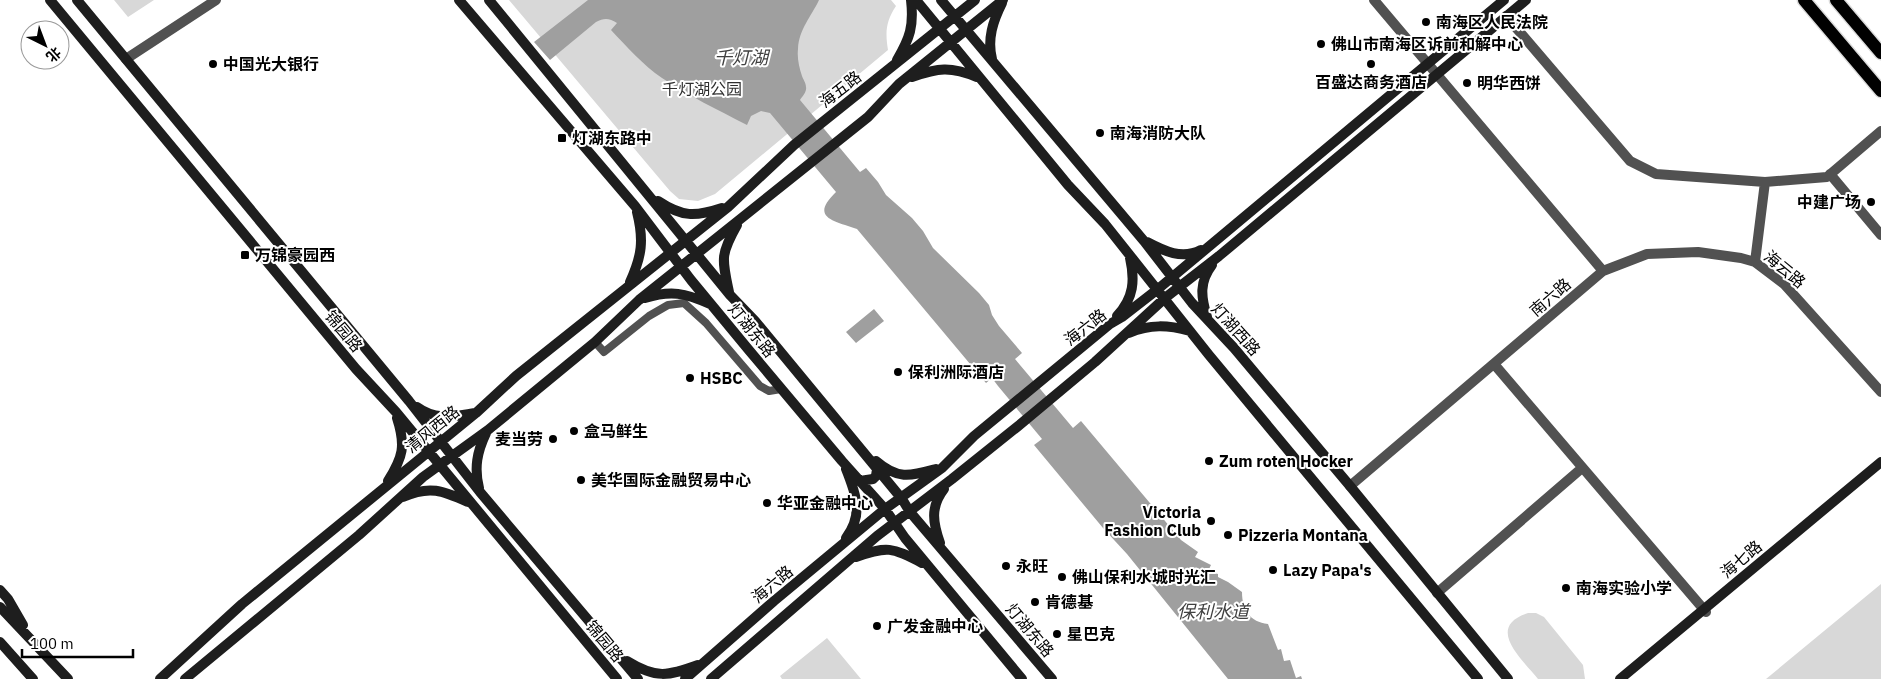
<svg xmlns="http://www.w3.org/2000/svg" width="1881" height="679" viewBox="0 0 1881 679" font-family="'IBM Plex Sans','Noto Sans SC',sans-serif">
	<rect width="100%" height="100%" fill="#fff"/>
	<!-- green -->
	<path fill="#d8d8d8" d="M114 0H154L128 17Z
		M509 0H891L896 6C886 21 885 32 888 50L715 194 698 201 679 199 670 191Z
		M1881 584V679H1766Z
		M1528 613H1536L1544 617 1583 665 1585 679H1538C1523 660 1484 627 1528 613Z
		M827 638 861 679H782L780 676Z"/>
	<!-- water -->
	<path fill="#9f9f9f" d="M588 0H819C811 17 799 29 798 49 797 58 799 67 802 76 803 79 806 83 806 87 807 92 802 97 800 100L860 172 866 168 878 182 886 195 912 218 923 231 933 248 979 293 989 305 992 315 999 326 1022 353 1015 359 1073 428 1081 421 1181 540 1198 552 1195 557 1211 565 1208 571 1218 574V577L1228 582 1242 592C1242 610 1250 622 1268 624L1278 650 1281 649 1284 661 1290 660 1296 678 1301 676 1302 679H1228L1127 554 1103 528 1034 445 1042 439 998 386 992 378 986 383 857 229C834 221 809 218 836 192L770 113 761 111 751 116 747 125C718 110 689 96 662 78 643 65 627 47 611 30L617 23C609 18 604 18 596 22L550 60 534 42Z
		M874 309 884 321 856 343 846 332Z"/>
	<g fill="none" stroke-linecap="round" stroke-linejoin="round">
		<!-- trunk casing -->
		<g stroke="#dbdbdb" stroke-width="15">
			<path id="trunk" d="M1804 0 1881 91
				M1836 0 1881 53"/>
		</g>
		<!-- minor -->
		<path stroke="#515151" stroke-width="8" d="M595 342 604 352 649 316 668 305 684 303 706 323 760 386 769 391 781 389"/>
		<!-- tertiary -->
		<path stroke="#515151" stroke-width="10" d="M1374 0 1603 271
			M1506 16 1630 161 1656 174 1765 182 1827 177 1881 131
			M126 59 216 0
			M1830 174 1881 235
			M1755 262 1765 182
			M1494 364 1706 612
			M1350 486 1603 271 1647 254 1698 252 1741 258 1755 262 1784 284 1881 392
			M1437 593 1582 468"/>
		<!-- secondary -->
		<path stroke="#1e1e1e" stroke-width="10" d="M50 0 356 369 396 412 617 679
			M77 0 409 401 480 492 638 679
			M459 0 635 206 691 280 748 349 842 461 885 509 905 538 1022 679
			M489 0 730 295 755 321 902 499 910 512 1052 679
			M916 0 1068 185 1105 224 1209 355 1478 679
			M941 0 1144 241 1192 303 1234 348 1350 486 1508 679
			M992 59C987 39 993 21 1002 3
			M897 60C910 38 914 26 911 0
			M912 77C938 68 950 66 977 77
			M658 201C682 217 695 217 722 208
			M1147 242C1164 251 1182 260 1201 250
			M630 282C642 256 644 240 637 212
			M729 292C722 259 720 255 737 225
			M645 298C671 290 685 293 710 304
			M1117 316C1134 298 1135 280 1130 258
			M1207 317C1201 297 1199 282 1212 265
			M1129 333C1150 324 1168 325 1190 331
			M417 407C436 421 454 416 475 413
			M876 461C898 480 910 476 936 469
			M846 469C856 494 864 514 846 538
			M388 481C403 457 406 446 397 418
			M860 481 873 479 876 476 877 469
			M479 488C474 468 477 452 486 433
			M403 497C430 485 443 491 468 502
			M940 543C933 523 930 507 944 489
			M856 557C887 546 892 547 922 563
			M0 590 8 599 23 625
			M0 607 68 679
			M0 642 33 679
			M627 661C656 679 668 676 698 665
			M160 679 242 604 476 413 516 376 728 207 794 145 975 0
			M185 679 359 535 423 477 488 430 595 342 639 300 868 117 899 84 1003 0
			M685 679 774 601 885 509 942 468 974 436 1110 324 1122 317 1158 289 1504 0
			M711 679 877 536 952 479 1017 427 1095 362 1165 298 1219 256 1526 0
			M1620 679 1881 462"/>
		<!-- trunk -->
		<use href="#trunk" stroke="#000" stroke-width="12"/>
	</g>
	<!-- markers -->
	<g fill="#000" stroke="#fff" stroke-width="2">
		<circle cx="1426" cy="22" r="5"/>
		<circle cx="1321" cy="44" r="5"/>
		<circle cx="213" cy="64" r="5"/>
		<circle cx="1371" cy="64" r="5"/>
		<circle cx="1467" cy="83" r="5"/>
		<circle cx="1100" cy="133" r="5"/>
		<rect x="557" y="133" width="10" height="10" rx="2.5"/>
		<circle cx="1871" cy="202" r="5"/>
		<rect x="240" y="250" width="10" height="10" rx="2.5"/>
		<circle cx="898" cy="372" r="5"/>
		<circle cx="690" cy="378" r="5"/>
		<circle cx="574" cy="431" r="5"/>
		<circle cx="553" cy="439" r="5"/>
		<circle cx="1209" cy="461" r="5"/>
		<circle cx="581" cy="480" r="5"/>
		<circle cx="767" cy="503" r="5"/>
		<circle cx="1211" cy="521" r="5"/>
		<circle cx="1228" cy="535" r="5"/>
		<circle cx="1006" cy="566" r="5"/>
		<circle cx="1273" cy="570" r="5"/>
		<circle cx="1062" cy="577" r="5"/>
		<circle cx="1566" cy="588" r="5"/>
		<circle cx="1035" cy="602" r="5"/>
		<circle cx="877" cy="626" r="5"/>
		<circle cx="1057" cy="634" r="5"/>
	</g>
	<g text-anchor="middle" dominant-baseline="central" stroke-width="4" stroke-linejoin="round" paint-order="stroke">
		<!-- poi labels -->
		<g font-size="16" font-weight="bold" fill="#000" stroke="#fff" text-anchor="start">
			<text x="1436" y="22">南海区人民法院</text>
			<text x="1331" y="44">佛山市南海区诉前和解中心</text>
			<text x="223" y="64">中国光大银行</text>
			<text x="1371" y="82" text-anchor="middle">百盛达商务酒店</text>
			<text x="1477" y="83">明华西饼</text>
			<text x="1110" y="133">南海消防大队</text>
			<text x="572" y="138">灯湖东路中</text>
			<text x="1861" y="202" text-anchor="end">中建广场</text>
			<text x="255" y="255">万锦豪园西</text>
			<text x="908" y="372">保利洲际酒店</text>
			<text x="700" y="378">HSBC</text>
			<text x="584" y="431">盒马鲜生</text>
			<text x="543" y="439" text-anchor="end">麦当劳</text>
			<text x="1219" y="461">Zum roten Hocker</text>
			<text x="591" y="480">美华国际金融贸易中心</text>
			<text x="777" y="503">华亚金融中心</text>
			<text x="1201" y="512" text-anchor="end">Victoria<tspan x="1201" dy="18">Fashion Club</tspan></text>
			<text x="1238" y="535">Pizzeria Montana</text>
			<text x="1016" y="566">永旺</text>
			<text x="1283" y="570">Lazy Papa's</text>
			<text x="1072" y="577">佛山保利水城时光汇</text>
			<text x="1576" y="588">南海实验小学</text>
			<text x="1045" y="602">肯德基</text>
			<text x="887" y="626">广发金融中心</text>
			<text x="1067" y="634">星巴克</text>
		</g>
		<!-- park labels -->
		<g font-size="16" fill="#2f2f2f" stroke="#fff">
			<text x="702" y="89">千灯湖公园</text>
		</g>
		<!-- street labels -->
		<g font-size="16" fill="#000" stroke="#fff">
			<text transform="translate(840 89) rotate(-38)">海五路</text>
			<text transform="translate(1785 269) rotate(40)">海云路</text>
			<text transform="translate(1550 297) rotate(-41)">南六路</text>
			<text transform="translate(1085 327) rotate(-38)">海六路</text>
			<text transform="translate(1236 329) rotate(48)">灯湖西路</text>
			<text transform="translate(752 330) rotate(51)">灯湖东路</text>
			<text transform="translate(344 331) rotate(50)">锦园路</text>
			<text transform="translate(432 429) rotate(-39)">清风西路</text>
			<text transform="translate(1741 559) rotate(-40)">海七路</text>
			<text transform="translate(772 584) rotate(-40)">海六路</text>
			<text transform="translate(1030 630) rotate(50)">灯湖东路</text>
			<text transform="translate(605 641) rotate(50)">锦园路</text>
		</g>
		<!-- water labels -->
		<g font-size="18" font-style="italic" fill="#404040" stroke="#fff">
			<text x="741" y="57">千灯湖</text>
			<text x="1213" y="611">保利水道</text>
		</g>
	</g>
	<!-- north arrow -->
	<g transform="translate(45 45) rotate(138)"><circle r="24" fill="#ffffff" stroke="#999999"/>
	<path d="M0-4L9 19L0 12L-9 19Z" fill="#000000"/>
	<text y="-8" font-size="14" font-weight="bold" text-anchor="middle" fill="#000000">北</text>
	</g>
	<!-- scale -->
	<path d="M22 649v8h111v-8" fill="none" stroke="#000000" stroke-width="2.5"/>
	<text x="30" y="649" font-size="15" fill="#000000" stroke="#ffffff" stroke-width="4" paint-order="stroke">100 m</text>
</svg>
